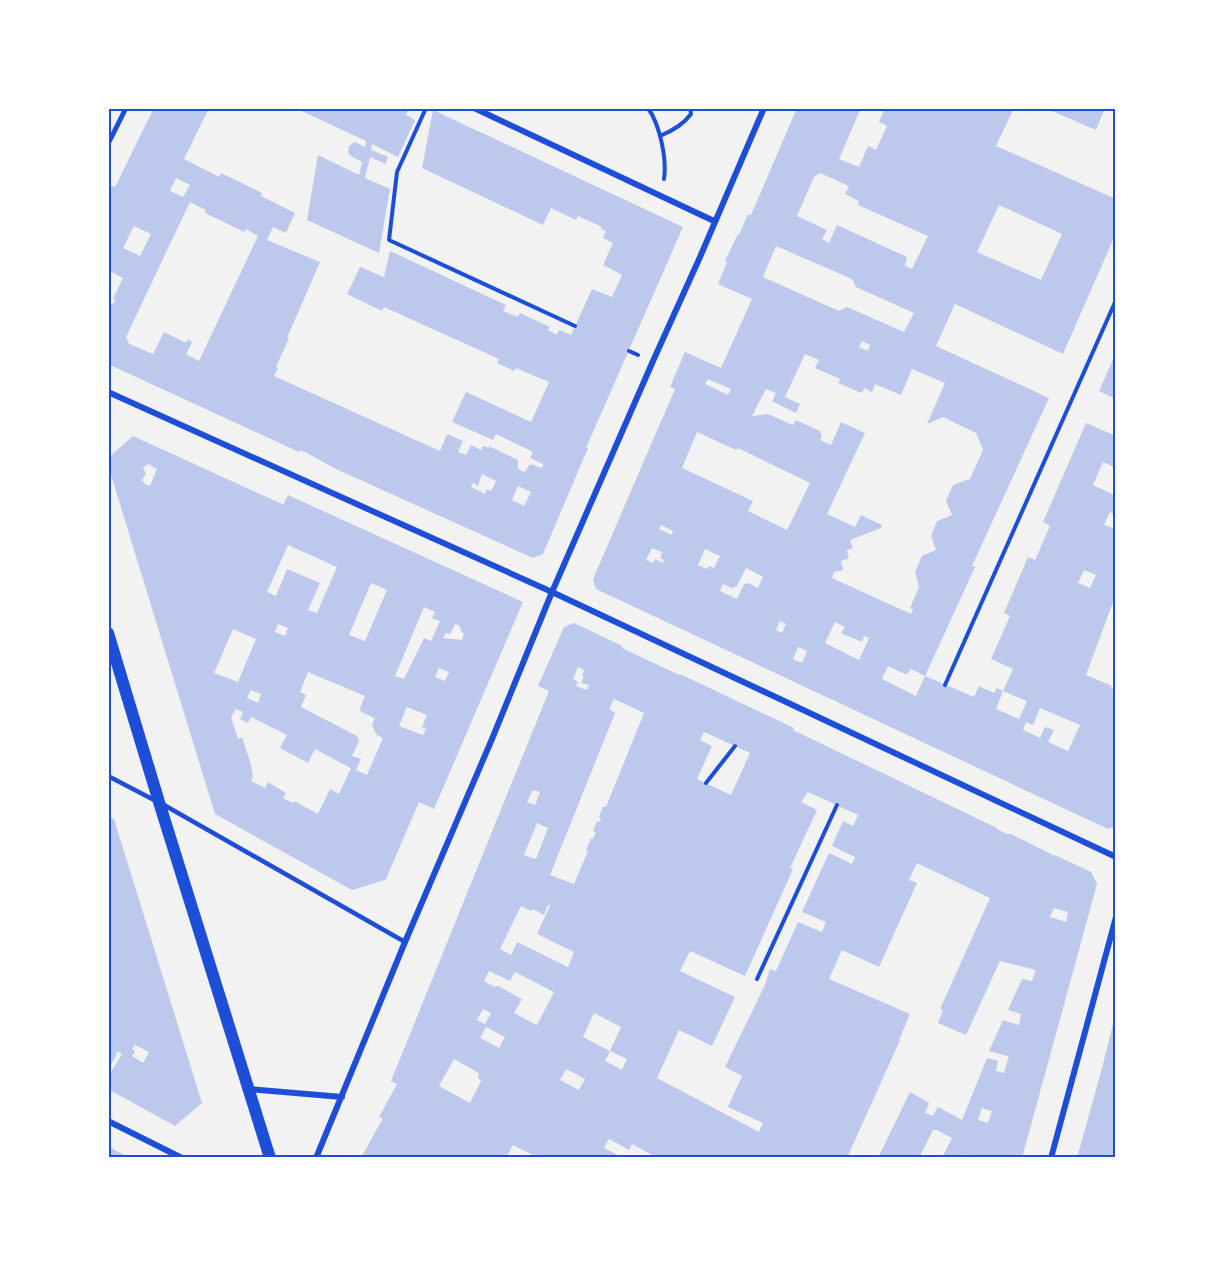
<svg xmlns="http://www.w3.org/2000/svg" width="1224" height="1266" viewBox="0 0 1224 1266" font-family="Montserrat,sans-serif">
	<rect width="100%" height="100%" fill="#f2f2f2"/>
	<!-- building -->
	<path fill="#bdc9ec" fill-rule="evenodd" d="M154 108H209L184 159 219 177 221 173 262 193 261 196 295 213 286 233 273 227 267 240 320 262 287 338H289L276 367 278 368 274 376 440 451 447 434 463 441 458 452 466 455 471 445 481 450 483 446 489 448V446L518 460V469L525 472 530 464 542 468 543 464 530 458 533 452 496 434 493 440 452 422 466 392 531 422 549 382 516 368 514 371 497 363 499 359 384 307 382 311 347 294 360 267 384 277 390 251 506 305 503 311 518 317 520 313 550 327 548 330 557 335 559 330 571 335 592 289 612 297 622 275 603 265 613 243 603 238 606 231 601 229 602 227 578 216 576 220 551 208 543 225 422 168 433 110 683 227 586 448H588L543 554 533 558 336 469 307 453 300 450 299 452 108 364V302L113 304 116 300 113 299 123 278 108 270V184L115 187ZM176 178 190 185 183 197 170 191ZM190 202 206 210 205 213 244 232 246 229 258 236 199 361 186 354 192 342 188 339 186 343 164 332 153 354 129 344 126 337ZM134 226 151 234 140 256 123 248ZM482 474 496 481 491 491 487 489 485 494 471 487 473 483 478 486ZM518 486 531 492 524 506 512 500Z
		M295 108H409L406 115 415 120 398 157 372 144 371 150 388 157 385 164 370 157 365 178 390 189 379 253 307 220 318 155 359 175 362 162 351 156 348 152 349 148V146L355 142 365 147 366 141Z
		M797 108H861L839 159 859 167 868 146 876 150 887 126 879 122 885 108H966L972 111 973 108H1014L996 146 1116 199V233L1063 354 955 304 936 346 1049 398 972 566 975 567 925 676 911 669 907 674H905L888 666 882 679 916 696 925 676 974 697 979 686 994 693 997 688 1003 691 996 709 1019 719 1027 701 1003 691 1013 669 991 659 1010 616 1004 613 1028 557 1035 560 1050 526 1043 522 1086 423 1116 436V468L1103 462 1093 485 1116 496V515L1110 512 1104 525 1116 529V594L1086 675 1112 686 1111 688 1116 690V826L1108 829 1093 822 596 589 593 579 675 389 670 387 685 352 721 368 752 299 718 284 727 262 725 261 734 242 738 234 739 235 748 214 751 215ZM820 173 849 186 845 194 859 201 858 205 928 236 912 269 905 266 907 257 837 225 829 243 822 239 827 230 797 216 814 177ZM999 205 1062 234 1041 280 977 252ZM776 246 852 279 856 287 914 313 904 332 847 307 839 311 763 277ZM862 341 870 345 868 351 859 347ZM805 354 819 360 815 368 840 379 838 383 862 393 864 388 872 392 875 384 901 395 912 369 945 383 927 424 943 417 976 433 983 450 970 479 953 485 946 501 952 515 937 521 931 536 936 550 922 556 915 572 919 587 910 608 913 609 911 614 832 578 834 572 843 570 841 561 849 558 847 550 853 548 850 540 881 528 882 525 861 515 855 527 827 514 865 433 841 422 831 445 820 440 822 437 820 431 796 420 793 425 768 414 752 416 766 389 776 393 772 401 796 413 800 404 785 397ZM708 379 731 389 728 395 705 384ZM697 432 736 450 738 448 810 483 787 530 748 511 753 501 682 468ZM661 525 673 531 672 535 659 529ZM652 548 662 552 660 558 664 560 663 563 655 559 653 563 646 560ZM705 549 720 556 714 568 709 566 707 569 698 565ZM746 568 763 577 758 588 748 583 744 584 737 599 720 591 723 584 732 588 737 586ZM1084 570 1096 575 1090 588 1078 583ZM780 621 786 624 782 633 776 630ZM835 622 845 627 841 633 862 642 864 636 869 638 859 660 825 643ZM798 647 807 651 802 663 793 659ZM1040 708 1080 725 1068 751 1048 742 1054 730 1045 727 1040 738 1023 730 1026 722 1033 725Z
		M1045 108H1105L1096 130Z
		M1116 353V399L1099 391Z
		M133 436 282 504 283 505 288 495 523 602 434 809 419 802 386 879 382 881 352 890 215 814 108 465V458ZM148 464 157 469 150 486 145 484 142 480 146 474 143 468ZM288 545 337 567 317 613 308 610 320 583 287 569 276 596 267 592ZM371 583 387 590 365 641 349 635ZM424 607 435 612 432 618 440 621 431 641 424 638 404 679 395 676ZM278 624 288 628 285 636 275 632ZM455 624 460 626 461 631 464 634 462 640 443 638 446 633 450 634ZM233 629 256 639 238 682 214 673ZM439 668 449 672 445 681 435 677ZM308 672 365 696 360 708 361 712 375 718 372 725 375 732 377 735 383 738 367 775 356 770 361 759 352 756 359 741 357 736 301 707 306 695 300 692ZM251 690 261 694 258 703 247 698ZM407 707 427 715 422 727 426 729 423 735 399 726ZM236 709 243 712 240 719 248 723 251 717 287 735 280 748 308 763 315 749 351 768 339 794 330 789 318 814 294 801 293 803 283 798 286 793 268 782 265 788 251 781 253 777 251 765 242 737 238 739 231 717Z
		M574 623 622 646V648L679 675 680 674 794 728 793 730 997 828V829L1009 835V833L1055 856V855L1091 872 1097 884 1022 1158H979L976 1156 975 1158H973L965 1154 963 1158H942L952 1138 937 1130H933L919 1158H878L910 1092 929 1103 925 1113 933 1116 938 1107 962 1120 987 1058 998 1061 996 1071 1004 1073 1009 1055 1007 1056 989 1051 1003 1020 1019 1025 1021 1014 1008 1010 1022 979 1032 981 1036 970 1000 961 966 1035 938 1023 943 1010 940 1009 990 898 917 863 909 880 917 883 879 967 842 950 829 979 910 1014 899 1040H900L847 1158H655L656 1157 632 1144 629 1150 609 1139 604 1148 623 1158H536L537 1157 513 1145 506 1158H361L383 1118 379 1117 397 1084 391 1081 549 691 538 686 564 627ZM578 667 584 670 582 676 584 677 581 683 589 685 587 690 576 686 578 682 573 679ZM614 699 644 713 606 807 603 806 599 817 601 818 600 822 597 821 593 831 596 832 593 839 591 838 586 850 588 851 574 884 550 875 615 713 609 709ZM704 732 750 753 731 795 697 779 712 746 700 740ZM533 790 540 792 535 805 527 802ZM808 792 858 815 853 826 843 821 832 846 855 857 852 864 829 853 802 912 826 922 822 932 798 922 776 971 770 969 765 985 725 1067 742 1076 728 1107 763 1123 759 1132 657 1078 679 1030 712 1046 735 997 680 971 690 951 745 976 793 869 790 868 817 810 801 802ZM537 823 548 828 536 859 524 855ZM548 905 550 906 537 934 574 952 568 967 517 942 511 955 500 949 521 906 531 911 533 909 544 915ZM1054 908 1068 912 1066 922 1050 917ZM489 971 510 981 515 972 554 992 537 1025 514 1013 522 999 498 986 494 987 484 981ZM483 1009 491 1013 485 1024 477 1020ZM594 1013 621 1027 610 1051 583 1037ZM486 1027 505 1037 499 1048 480 1038ZM610 1051 627 1059 622 1070 605 1061ZM454 1059 479 1073 478 1077 481 1081 470 1103 439 1086ZM566 1069 585 1079 579 1090 560 1080ZM982 1108 992 1111 988 1123 978 1120Z
		M108 816 114 819 202 1103 175 1126 108 1089V1070L111 1072 122 1054 117 1051 116 1056 108 1069ZM135 1045 149 1052 143 1063 132 1056 135 1051 132 1049Z
		M1115 1016 1116 1158H1077L1102 1068Z
		M108 1146 113 1149 130 1158H108Z"/>
	<g fill="none" stroke-linecap="round" stroke-linejoin="round">
		<!-- path -->
		<path stroke="#1d4ed8" stroke-width="4" d="M426 108 397 172 389 240 575 326
			M648 108C660 125 667 159 664 179
			M660 136C672 131 683 125 691 114L690 108
			M629 351 638 355
			M945 685 1116 300
			M706 783 735 746
			M757 979 837 805"/>
		<!-- service -->
		<path stroke="#1d4ed8" stroke-width="4.5" d="M108 776 156 801
			M164 805 405 942"/>
		<!-- pedestrian -->
		<path stroke="#1d4ed8" stroke-width="5" d="M108 144 126 108"/>
		<!-- minor -->
		<path stroke="#1d4ed8" stroke-width="6" d="M474 108 714 221
			M108 392 552 592 1116 857
			M248 1089 342 1097
			M108 1121 182 1158
			M316 1158 405 942 492 739 552 592 653 361 700 257 764 108
			M1051 1158 1116 917"/>
		<!-- secondary -->
		<path stroke="#1d4ed8" stroke-width="12" d="M108 633 159 802 270 1158"/>
	</g>
	<!-- border -->
	<rect width="1224" height="1266" fill="none" stroke="#ffffff" stroke-width="219"/>
	<rect x="110" y="110" width="1004" height="1046" fill="none" stroke="#1d4ed8" stroke-width="2"/>
</svg>
